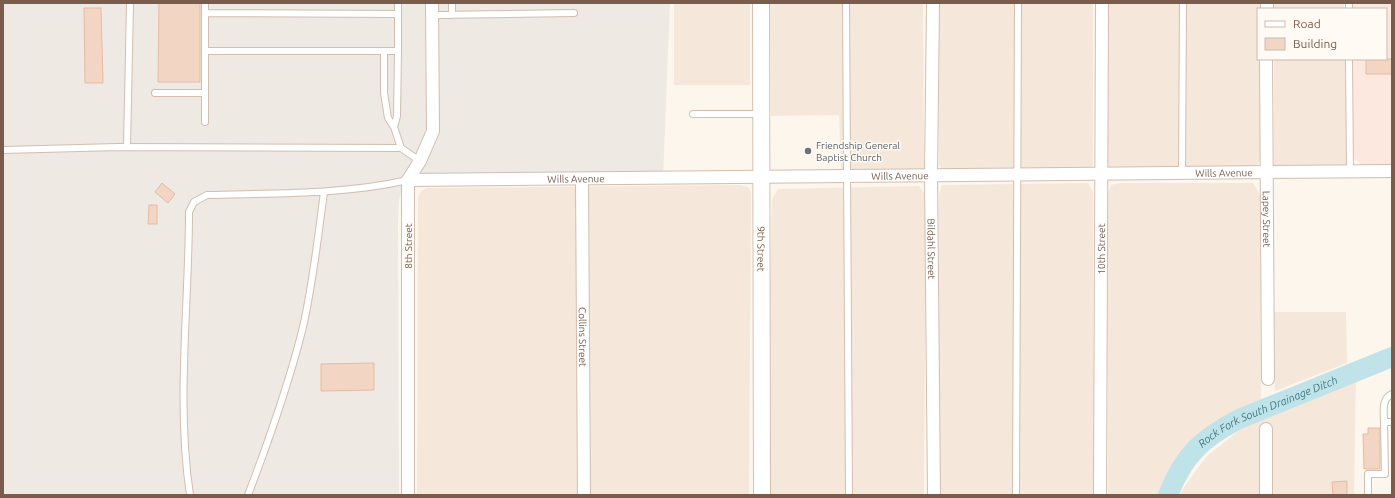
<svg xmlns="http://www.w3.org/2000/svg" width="1395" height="498" viewBox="0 0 1395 498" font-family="Ubuntu,sans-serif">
	<rect width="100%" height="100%" fill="#fdf6ec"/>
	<!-- residential -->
	<path fill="#f5e8da" d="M674 3H750V85H674Z
		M770 3H923L924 170 841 172 839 115 771 116Z
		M938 3H1093V164L1090 168 1085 170 941 169 939 164Z
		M1107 3H1260V9H1258V59H1260V161L1255 169 1115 171 1107 165Z
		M1274 3H1344V9H1274Z
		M1274 59H1345L1347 165 1345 167 1277 170 1274 165Z
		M1088 183 1093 192 1094 495H937L939 194 942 185Z
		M1119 183H1253L1260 195 1261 400 1228 415 1202 432 1182 452 1159 495H1108V492L1107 196 1111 185Z
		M740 185 748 187 751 192V200L749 495H417L418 198 421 191 427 188Z
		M919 186 926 196 924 495H768L767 443 772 199 778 189Z
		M1274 312H1346L1347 363 1275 391Z
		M1356 379 1354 495H1180L1185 486 1206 457 1252 420Z"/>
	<!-- commercial -->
	<path fill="#fde8e0" d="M1352 3H1392V166L1365 167 1353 158V59H1386V9H1352Z"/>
	<!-- industrial -->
	<path fill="#efe9e4" d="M3 3H670L663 178 405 174 399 201 398 220 399 495H3Z"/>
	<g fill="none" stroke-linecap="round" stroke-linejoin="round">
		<!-- river -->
		<path stroke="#bfe3e8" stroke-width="20" id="s1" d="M1168 495C1184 455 1201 439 1239 419L1392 357"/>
	</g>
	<!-- building -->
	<path fill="#f3d5c3" stroke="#e6bba3" d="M159 3H200V82H158Z
		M84 8H101L103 83H85Z
		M1366 59H1392V74H1366Z
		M162 183 175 194 168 203 155 192Z
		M149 205H157V224H148Z
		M374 363V390L321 391V364Z
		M1368 428H1380V469H1364L1363 434H1368Z
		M1347 481V495H1333L1332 482Z"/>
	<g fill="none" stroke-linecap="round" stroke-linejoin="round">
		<!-- lane casing -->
		<g stroke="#d1beb0" stroke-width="8">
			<path id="lane" d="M205 3V51H384V93L388 118 394 127 401 148 420 161
				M452 3V15
				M846 3 849 495
				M1349 3V9
				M205 13 398 14
				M432 15 574 13
				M205 51V122
				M384 51H398V3
				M1349 59 1350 171
				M155 93H204
				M693 114H760
				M394 127 397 116 398 51
				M127 147 130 3
				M3 150 118 147 401 148
				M1182 173 1183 3
				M1392 394C1381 399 1384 412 1384 422H1392
				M190 495C176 402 189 306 189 212L194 202 207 195C274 193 342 195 408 180
				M248 495C269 440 289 384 303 327 313 283 318 237 324 192
				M1016 495 1018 3
				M1368 495V474H1385L1384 422"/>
		</g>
		<!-- street casing -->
		<g stroke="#d1beb0" stroke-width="14">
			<g id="street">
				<path id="s2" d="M933 3 931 175 934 495"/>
				<path d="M1267 9V3"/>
				<path id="s3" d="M1266 59 1268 379"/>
				<path id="s4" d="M582 179 584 495"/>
				<path id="s5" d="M408 180 1392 171"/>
				<path d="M1266 429V495"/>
				<path d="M408 495V180L420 161 433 131 432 3"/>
				<path id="s6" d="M1100 495 1102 3"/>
			</g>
		</g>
		<!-- secondary casing -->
		<g stroke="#d6c0b0" stroke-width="18">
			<g id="secondary">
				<path id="s7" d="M761 3 762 495"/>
			</g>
		</g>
		<!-- lane -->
		<use href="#lane" stroke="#fff" stroke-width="6"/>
		<!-- street -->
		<use href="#street" stroke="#fff" stroke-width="12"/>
		<!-- secondary -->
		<use href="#secondary" stroke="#fff" stroke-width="16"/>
	</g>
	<!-- markers -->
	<circle fill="#6b7280" stroke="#fffaf3" stroke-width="1.5" cx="808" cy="151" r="4"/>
	<g text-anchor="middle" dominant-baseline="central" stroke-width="3" stroke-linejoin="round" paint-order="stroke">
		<!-- worship labels -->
		<g font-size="10" fill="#5b616d" stroke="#fffaf3" text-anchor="start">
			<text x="816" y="145">Friendship General<tspan x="816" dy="12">Baptist Church</tspan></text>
		</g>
		<!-- street labels -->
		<g font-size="10" fill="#7a5c4d" stroke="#fffaf3">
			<text stroke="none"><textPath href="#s5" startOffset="816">Wills Avenue</textPath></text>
			<text stroke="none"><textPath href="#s5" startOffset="492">Wills Avenue</textPath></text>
			<text stroke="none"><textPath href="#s5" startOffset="168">Wills Avenue</textPath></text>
			<text stroke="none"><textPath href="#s3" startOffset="160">Lapey Street</textPath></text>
			<text transform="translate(408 246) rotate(-90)">8th Street</text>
			<text stroke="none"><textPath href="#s7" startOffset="246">9th Street</textPath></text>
			<text stroke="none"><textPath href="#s2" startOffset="246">Bildahl Street</textPath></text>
			<text stroke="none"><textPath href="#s6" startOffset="246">10th Street</textPath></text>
			<text stroke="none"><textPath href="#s4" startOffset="158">Collins Street</textPath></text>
		</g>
		<!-- water labels -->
		<g font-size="11" font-style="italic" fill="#437c86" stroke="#fffaf3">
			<text stroke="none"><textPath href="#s1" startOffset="136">Rock Fork South Drainage Ditch</textPath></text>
		</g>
	</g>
	<!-- border -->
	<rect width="1395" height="498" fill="none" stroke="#7a5c4d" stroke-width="8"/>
	<!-- legend -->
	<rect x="1257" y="8" width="130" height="52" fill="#fffaf3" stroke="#cabbb1"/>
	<rect x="1265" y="21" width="20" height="6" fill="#ffffff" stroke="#cabbb1"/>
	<text x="1293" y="28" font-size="12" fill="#7a5c4d">Road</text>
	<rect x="1265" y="38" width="20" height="12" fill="#f3d5c3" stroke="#cabbb1"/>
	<text x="1293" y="48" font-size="12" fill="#7a5c4d">Building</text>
</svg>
